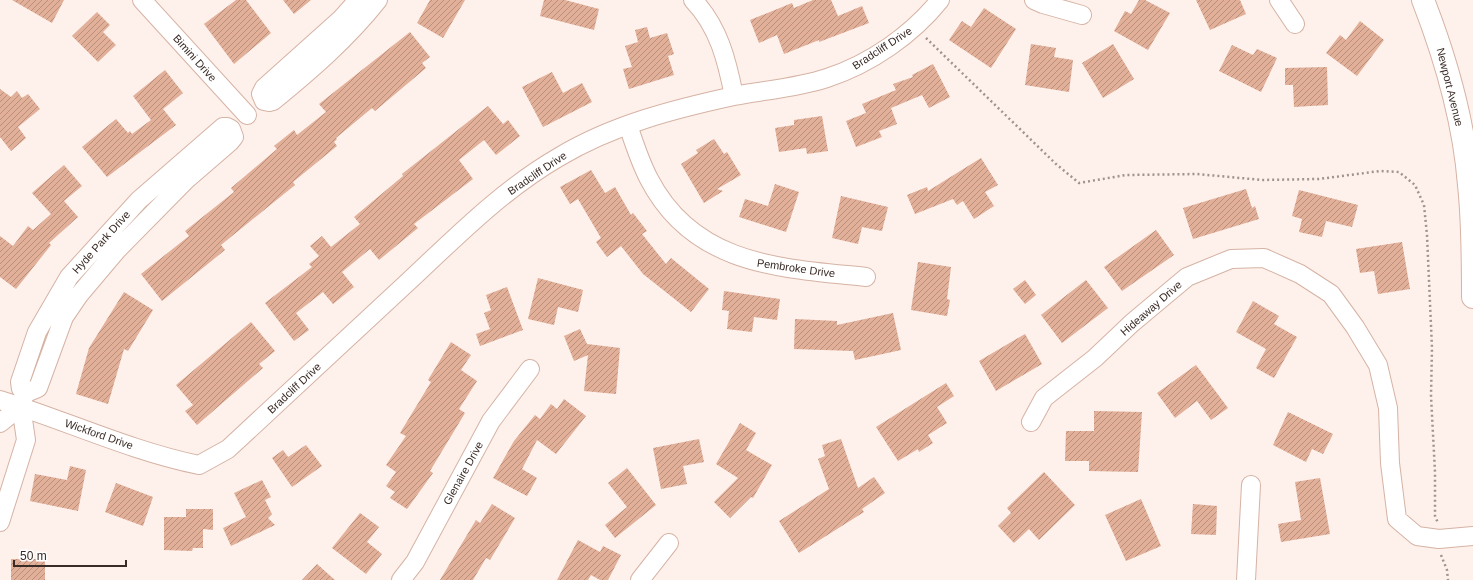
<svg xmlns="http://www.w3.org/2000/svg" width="1473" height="580" viewBox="0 0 1473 580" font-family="Helvetica,sans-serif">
	<defs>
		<pattern id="building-hatch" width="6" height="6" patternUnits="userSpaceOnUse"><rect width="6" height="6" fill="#e2af99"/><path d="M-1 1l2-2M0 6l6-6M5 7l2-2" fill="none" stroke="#b88f7d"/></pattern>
	</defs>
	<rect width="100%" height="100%" fill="#fef0ea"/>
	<!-- building -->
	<path fill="url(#building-hatch)" d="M12 0H64L52 23Z
		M236 0H246L271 33 234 64 204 24Z
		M283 0H311L294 14Z
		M430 0H465L443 38 417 23Z
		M544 0H565L599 9 594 30 540 16Z
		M813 0H831L838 16 862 6 869 23 819 42V40L784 54 777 35 759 43 750 20 792 3 794 8Z
		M1139 0H1145L1170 13 1148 50 1114 31 1125 11 1131 14Z
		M1196 0H1240L1246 14 1210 30Z
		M984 8 1016 29 991 68 949 40 962 21 971 27Z
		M97 12 110 25 103 32 116 45 98 62 72 36Z
		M1360 21 1384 40 1357 76 1326 53 1340 35 1346 40Z
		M647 27 650 38 667 33 674 54 668 56 674 75 629 89 623 69 632 67 625 46 638 42 635 30Z
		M410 32 430 57 422 63 426 68 375 111 372 108 336 138 337 139 334 142 337 146 293 182 295 185 221 245 225 250 162 301 141 274 189 236 185 231 234 192 231 188 277 149 274 146 294 130 297 135 326 112 319 104Z
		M1031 44 1056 48 1054 57 1073 60 1069 92 1025 85Z
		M1113 44 1134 79 1103 98 1082 63Z
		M1232 45 1253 55 1257 49 1277 58 1261 92 1219 71Z
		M933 64 950 97 929 108 922 95 891 108 897 124 879 131 882 137 856 147 846 121 866 113 862 104 896 90 893 84 913 77 912 75Z
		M1327 67 1328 105 1294 107 1293 85H1285V68Z
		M165 70 183 93 163 109 176 125 107 177 82 147 116 119 128 133 130 131 132 134 151 120 133 96Z
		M552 72 563 93 582 83 592 102 543 127 522 87Z
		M0 89 11 97 17 91 22 98 28 94 40 109 18 127 26 138 11 151 0 137Z
		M488 106 503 124 508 120 520 136 496 155 484 140 459 160 473 179 414 224 418 228 379 260 370 249 342 272 354 287 333 304 323 292 296 313 309 330 294 341 265 303 312 267 309 264 319 256 310 246 322 236 331 247 360 224 354 217 403 176 402 174Z
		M822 116 828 151 807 154 806 148 779 152 775 128 794 125V120Z
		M714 139 724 154 727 152 741 175 717 189 723 191 704 203 681 164 698 153 696 150Z
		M981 158 998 185 985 192 994 206 974 219 963 201 957 205 953 199 915 214 907 195 927 187 928 191Z
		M64 165 82 186 64 201 78 217 49 243 51 245 16 289 0 277V236L13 246 28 226 33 230 51 214 32 193Z
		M591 170 605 193 615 187 631 215 633 213 647 231 642 234 666 264 671 258 709 289 691 312 643 274 621 246 607 257 596 242 601 238 578 199 570 204 560 187Z
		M775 184 799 192 786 232 739 217 745 199 768 206Z
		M1246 189 1252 208 1255 206 1259 219 1193 239 1183 208Z
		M1299 190 1358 205 1352 227 1326 221 1322 237 1299 232 1302 219 1292 216Z
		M841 196 888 207 882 231 862 227 858 244 832 238Z
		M1156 230 1174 255 1122 291 1104 267Z
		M1402 242 1410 289 1378 294 1374 271 1360 273 1356 249Z
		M918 262 951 267 947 299 950 300 947 316 911 310Z
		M538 278 583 290 578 312 558 307 554 325 528 319Z
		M1025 280 1036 295 1025 304 1013 289Z
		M1086 280 1108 308 1062 343 1041 315Z
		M507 287 523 330 480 346 476 334 490 329 484 313 491 310 486 295Z
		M724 291 780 299 777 320 754 317 752 332 727 329 729 311 722 310Z
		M124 292 153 310 128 351 124 349 108 404 76 394 89 348Z
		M1253 301 1279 316 1274 324 1297 337 1274 378 1256 368 1266 349 1236 332Z
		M893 313 901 350 855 360 853 351 794 349 795 319 837 321V325Z
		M251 322 275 351 259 364 263 368 197 425 185 411 193 405 176 385Z
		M580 329 587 344 620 348 616 394 584 391 588 355 574 361 564 336Z
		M1025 334 1042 364 996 391 979 361Z
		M451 342 471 355 461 370 477 381 459 409 465 413 430 471 433 473 407 509 390 498 395 492 386 486 396 472 386 465 406 436 400 433 431 382 428 380Z
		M1196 365 1228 408 1211 420 1197 401 1175 418 1157 393Z
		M946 383 954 396 937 407 947 423 928 435 933 443 919 452 918 449 898 461 876 427Z
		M564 399 586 416 556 454 537 440 522 469 537 478 527 496 493 478 514 441 535 415 540 419 551 404 557 409Z
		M1094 411 1142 412 1138 472 1089 471V461H1065L1066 431H1094Z
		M1288 412 1333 434 1323 454 1312 449 1306 462 1273 445Z
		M740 423 756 433 746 450 772 465 753 498 751 497 730 518 714 502 738 478 716 464Z
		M699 439 704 462 683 466 687 484 661 489 653 448Z
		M841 439 858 488 874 477 885 493 862 509 864 512 799 553 779 521 829 489 818 459 825 456 822 445Z
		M306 445 322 466 292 487 272 458 283 450 288 457Z
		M70 466 86 470 78 511 30 501 35 474 67 480Z
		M627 468 656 505 615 538 605 525 627 507 608 483Z
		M1044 472 1075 505 1039 540 1029 529 1014 543 998 526 1011 513 1007 508Z
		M1320 478 1330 534 1281 542 1278 524 1301 520 1295 482Z
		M262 480 271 497 265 500 272 514 268 518 275 525 231 546 223 528 246 517 234 493Z
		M116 483 153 497 143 526 105 512Z
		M1141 499 1161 546 1126 561 1105 515Z
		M492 504 515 518 490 560 486 558 473 580H440L476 520 480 523Z
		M1193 504 1217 506 1216 535 1191 534Z
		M186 509H213V530L203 529V548H193L192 551 164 550V517H186Z
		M360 513 379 527 367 542 382 554 366 574 332 548Z
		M578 540 600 552 603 546 621 555 608 580H600L591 575 588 580H557Z
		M11 559H45V580H11Z
		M317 564 335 580H302Z"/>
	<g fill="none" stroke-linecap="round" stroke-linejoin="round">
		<!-- minor casing -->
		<g stroke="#d5b3a5" stroke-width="20">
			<path id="minor" d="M142 0 247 115
				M358 0 341 19 264 88 261 94 264 101 269 102 273 101C311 70 348 38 378 0
				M693 0C719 27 727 61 734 96
				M1034 0 1043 4 1082 15
				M1279 0 1295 24
				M628 125C634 143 640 162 649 179 694 266 781 268 866 277
				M223 127H227L231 129 234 137 230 142 186 180 117 250 79 295 64 317 38 388 26 393 21 389 20 382 37 332 69 277 139 200Z
				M0 400C67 421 131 451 199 465L228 449C288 393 349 337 409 281 456 237 502 190 559 157 612 125 674 109 734 96 765 90 797 88 827 78 870 64 912 35 940 0
				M1031 422 1044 398 1095 358 1132 323 1187 277 1231 259 1264 258 1300 274 1331 294 1355 327 1378 365 1388 408 1390 463 1397 519 1417 536 1439 539 1473 536
				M0 423 21 406
				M0 522 26 440 21 406 24 397
				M401 580 415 562 491 421 530 369
				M640 580 669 543
				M1246 580 1251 485"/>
		</g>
		<!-- primary casing -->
		<g stroke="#d5b3a5" stroke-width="24">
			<path id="primary" d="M1423 0C1446 59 1464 121 1469 185 1473 222 1473 260 1473 297"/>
		</g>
		<!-- path -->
		<path stroke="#a0928d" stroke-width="2.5" stroke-dasharray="2 3" stroke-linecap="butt" d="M926 38 1056 164 1079 183 1126 175 1197 174 1262 180 1319 179 1380 171 1399 172 1415 185 1424 205 1427 235 1432 348 1431 396 1435 472V516L1438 523
			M1441 555 1447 570 1448 580"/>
		<!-- minor -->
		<use href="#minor" stroke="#fff" stroke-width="18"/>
		<!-- primary -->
		<use href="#primary" stroke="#fff" stroke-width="22"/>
	</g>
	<g text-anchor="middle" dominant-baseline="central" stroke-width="3.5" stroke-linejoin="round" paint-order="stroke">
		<!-- street labels -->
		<g font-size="11" fill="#392b26" stroke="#fff">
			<text transform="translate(882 48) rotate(-33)">Bradcliff Drive</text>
			<text transform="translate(195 58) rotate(48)">Bimini Drive</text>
			<text transform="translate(1450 87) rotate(76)">Newport Avenue</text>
			<text transform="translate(537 173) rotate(-34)">Bradcliff Drive</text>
			<text transform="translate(101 242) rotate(-48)">Hyde Park Drive</text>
			<text transform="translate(796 268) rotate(8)">Pembroke Drive</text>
			<text transform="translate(1151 308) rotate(-41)">Hideaway Drive</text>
			<text transform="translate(294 388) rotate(-43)">Bradcliff Drive</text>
			<text transform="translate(99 434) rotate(19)">Wickford Drive</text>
			<text transform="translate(463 473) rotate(-61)">Glenaire Drive</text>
		</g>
	</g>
	<!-- scale -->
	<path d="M14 560v6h112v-6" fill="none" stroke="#392b26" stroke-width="2"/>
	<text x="20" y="560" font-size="12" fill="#392b26" stroke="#ffffff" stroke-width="3" paint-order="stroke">50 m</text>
</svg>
